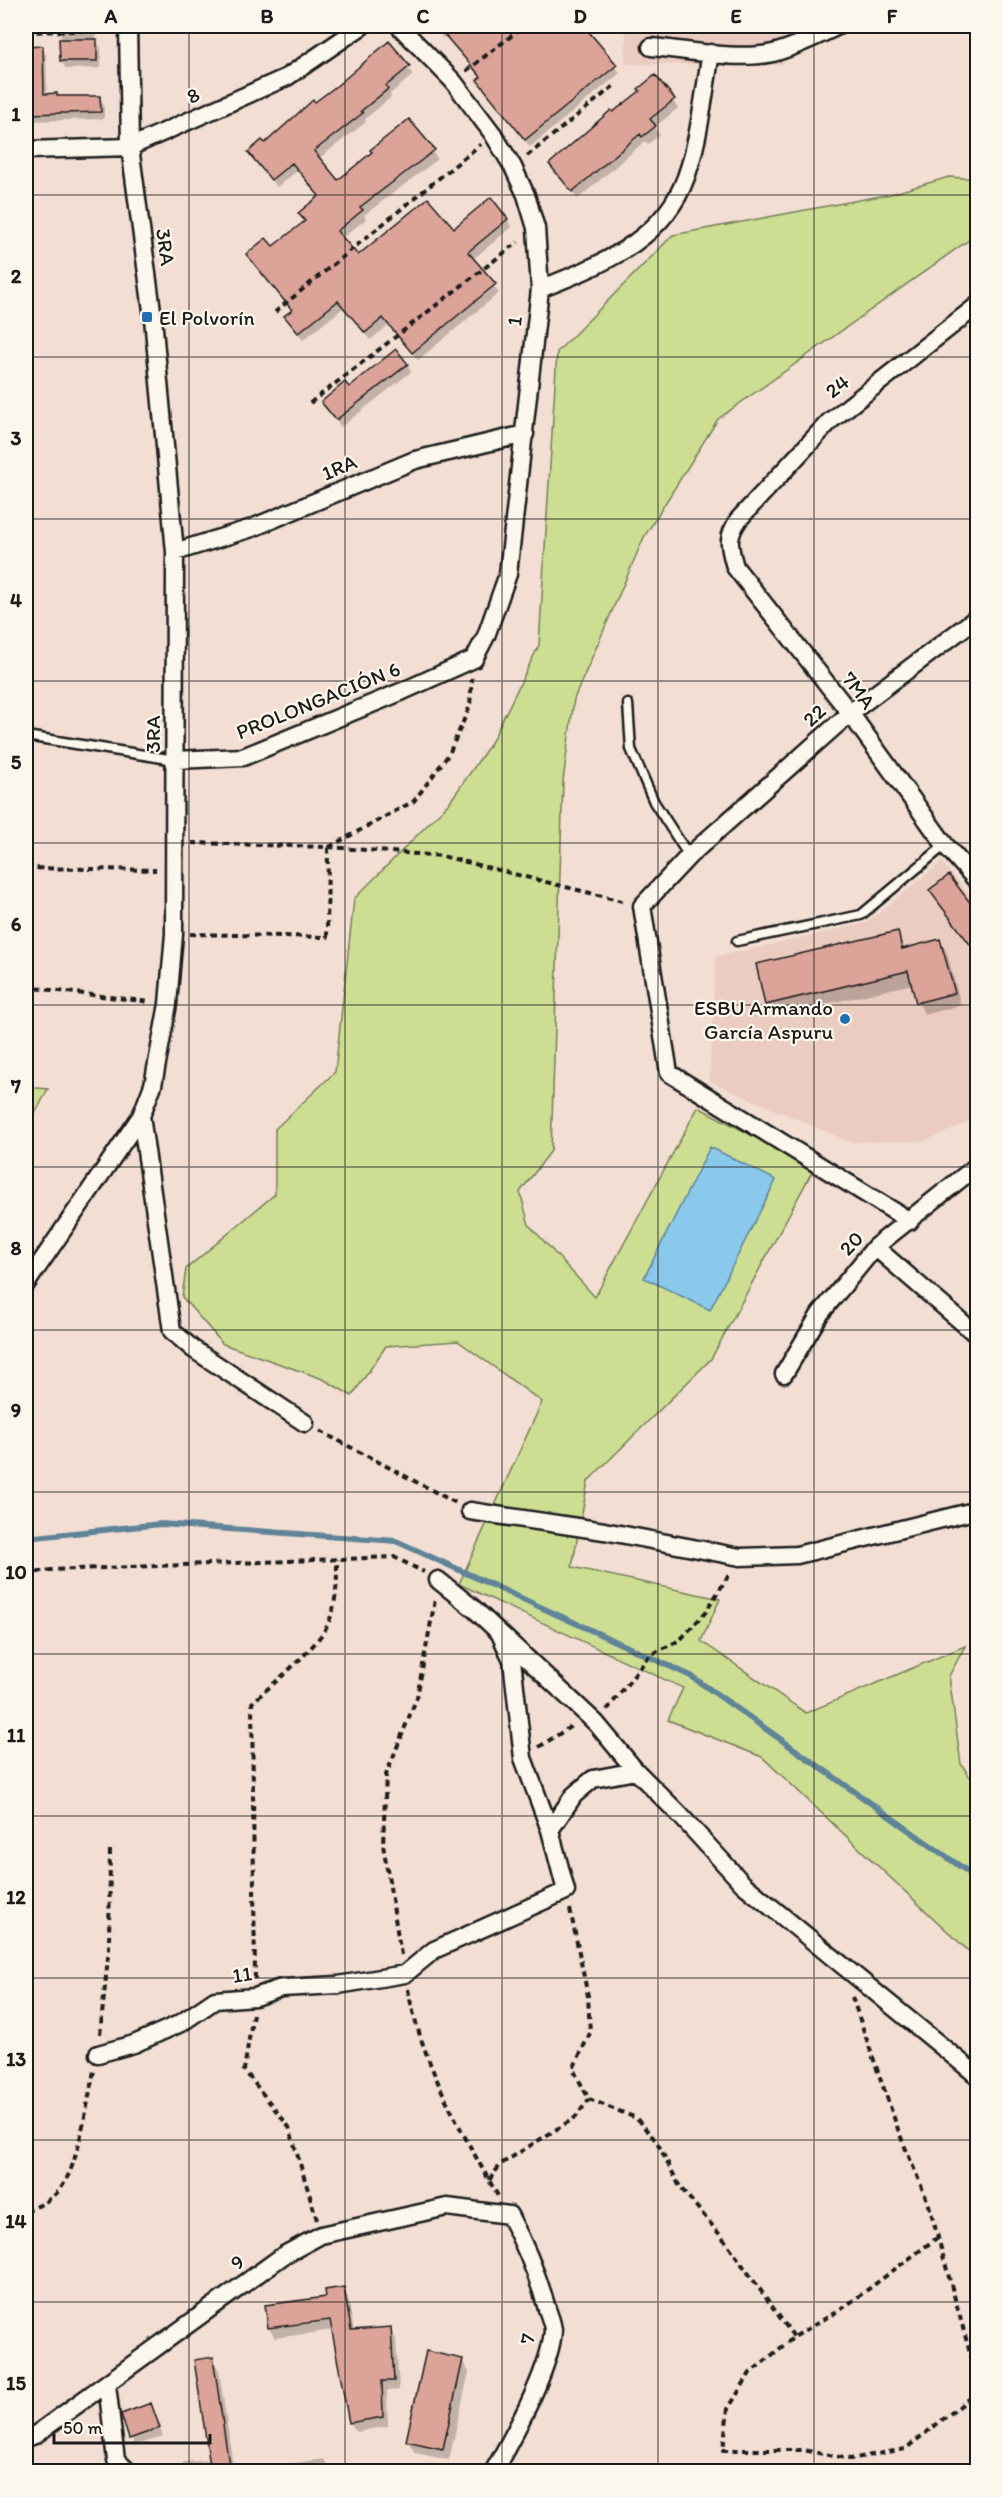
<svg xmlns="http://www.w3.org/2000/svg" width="1003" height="2497" viewBox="0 0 1003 2497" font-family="Itim,sans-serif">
	<rect width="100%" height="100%" fill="#f2ded3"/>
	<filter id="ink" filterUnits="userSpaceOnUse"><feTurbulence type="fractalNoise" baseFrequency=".0167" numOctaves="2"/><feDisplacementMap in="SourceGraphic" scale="12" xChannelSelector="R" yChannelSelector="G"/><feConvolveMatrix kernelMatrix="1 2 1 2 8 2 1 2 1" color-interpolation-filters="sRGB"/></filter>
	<g filter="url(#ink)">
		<!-- built -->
		<path fill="#ebccc1" d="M626 26H784L783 65 625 64Z
			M942 862 977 904V1118L926 1141 850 1142 709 1081 716 957 866 923Z"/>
		<!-- green -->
		<path fill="#cdde92" stroke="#747d57" stroke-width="1.5" d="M949 177 977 179V234L718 419 644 537 574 699 563 781 551 1151 520 1192 529 1225 595 1297 698 1107 814 1168 711 1359 588 1481 572 1567 720 1599 701 1641 806 1713 965 1646 949 1676 961 1764 977 1787V1959L762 1757 668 1720 683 1688 459 1584 542 1402 458 1341 386 1346 352 1396 323 1379 223 1344 182 1297 186 1269 275 1194V1129L335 1072 354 899 449 803 491 743 539 645 557 352 673 235 891 194Z
			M26 1087 48 1089 26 1131Z"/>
		<!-- water -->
		<path fill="#8ac9eb" stroke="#5e8498" stroke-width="1.5" d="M710 1147 776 1180 710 1310 644 1278Z"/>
		<!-- shadow -->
		<path fill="#0003" d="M61 26H96V41L101 48V68L66 69 61 61Z
			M433 26H584L620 73 530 147 483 88 479 81 482 78 446 36 443 38Z
			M389 43 413 75 390 94 391 97 365 119 366 122 318 159 338 183 409 121 438 159 364 215 366 219 342 238 357 257 454 230 507 219 512 227 473 259 499 293 418 360 389 325 370 340 343 308 303 340 286 317 293 311 248 255 273 248 305 222 300 213 320 197 298 170 277 187 250 152 264 145Z
			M26 48H42L46 55 47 95 58 98 99 97 104 105V119L26 121Z
			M655 78 678 108 655 127 660 135 648 144 645 141 578 199 556 172 613 115Z
			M407 364 411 372 341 427 323 402Z
			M931 890 978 915V956L938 903Z
			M897 932 905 950 940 941 947 953 961 1005 925 1015 918 1002 913 984 774 1016 767 1004Z
			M343 2288 348 2298 354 2331 390 2329 396 2339 399 2390 387 2391 388 2426 356 2432 350 2422 334 2330 275 2338 269 2328 328 2299Z
			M212 2359 219 2370 234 2471 324 2459 331 2472H184L183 2462 211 2460Z
			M462 2360 469 2372 449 2460 415 2453 408 2441Z
			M154 2413 163 2436 135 2446 123 2415Z"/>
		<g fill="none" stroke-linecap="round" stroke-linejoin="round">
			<!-- stream -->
			<path stroke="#5e8498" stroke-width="6" d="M26 1538 161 1524 396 1541 691 1676 978 1879"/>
		</g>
		<!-- building -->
		<path fill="#dca398" stroke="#1c1c1c" stroke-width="1.5" d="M437 26H584L617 65 525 140 477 80 481 77Z
			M59 39H97V61H60Z
			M389 41 410 66 386 86 388 89 361 111 363 113 314 151 338 180 372 152 370 150 409 119 435 150 360 207 363 210 337 231 358 255 428 198 454 228 491 197 508 219 468 252 496 284 412 353 383 318 365 333 338 301 298 333 284 316 292 310 246 254 266 238 273 246 305 221 298 213 319 196 292 163 271 180 248 152 262 140 265 143 313 100 315 102 339 84Z
			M43 46 44 94 57 93V96H100L101 112 28 114 26 47Z
			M655 75 675 99 650 119 656 126 642 137 640 134 572 192 549 164 611 110 613 112 640 91 638 89Z
			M396 349 408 364 336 420 321 402 345 382 349 387Z
			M949 875 978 913V955L929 890Z
			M898 931 902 949 940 939 955 993 916 1003 908 971 765 1005 756 964Z
			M344 2287 351 2330 391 2327 394 2381H382L383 2417 349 2423 330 2320 268 2328 265 2305 326 2297 325 2290Z
			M426 2351 463 2359 443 2449 406 2441Z
			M213 2357 230 2472H211L194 2360Z
			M151 2403 160 2428 129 2439 121 2414Z"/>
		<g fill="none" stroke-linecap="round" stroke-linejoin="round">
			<!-- service casing -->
			<g stroke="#1c1c1c" stroke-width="13">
				<path id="service" d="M628 704 631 749 654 802 689 856
					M26 736 175 760
					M737 941 861 915 945 845"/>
			</g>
			<!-- minor casing -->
			<g stroke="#1c1c1c" stroke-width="21">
				<path id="minor" d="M651 47C688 50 737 61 773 53 796 47 817 36 838 26
					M26 150 130 147 287 77 362 26
					M540 289C593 268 657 244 682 187 698 152 704 92 711 53
					M978 305 830 421 739 519C726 538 729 545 735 567L850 713 945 845 978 882
					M175 552 252 528 415 460 525 434
					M175 760 243 757 403 691 474 659 486 636 508 574 540 289 536 228 526 195 513 167 493 134 453 81 399 26
					M141 1116 172 1331 193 1349 305 1423
					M910 1221 669 1073 642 906 689 856 850 713 978 617
					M875 1247 978 1336
					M26 1284 141 1116 153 1085 168 1004 174 934 175 552 153 318 130 147 128 26
					M784 1374 820 1314 875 1247 978 1165
					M470 1511 604 1531 740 1557 797 1555 978 1510
					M438 1580 473 1608 596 1723 636 1771
					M550 1830 574 1795 593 1779 636 1771 679 1814 743 1884 978 2076
					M98 2054 134 2044 181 2023 215 2000 255 1997 281 1988 338 1985 405 1974 434 1950 566 1891 550 1830 523 1758 512 1660 500 1634
					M107 2385 116 2460 129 2472
					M26 2438 35 2435 284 2255 321 2235 447 2207 509 2215C525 2245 538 2275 547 2309 549 2315 553 2324 553 2331 550 2370 513 2437 493 2472"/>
			</g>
			<!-- path -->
			<path stroke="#1c1c1c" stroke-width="4" stroke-dasharray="6 4.5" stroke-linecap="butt" d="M26 32 112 30
				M466 71 524 26
				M527 156 615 85
				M275 312 481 144
				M310 403 518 242
				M192 843 328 847 442 856 626 902
				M329 847 414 801 449 754 470 706 472 678
				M26 868 156 870
				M190 934 327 937 328 847
				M26 987 150 1002
				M320 1431 456 1503
				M26 1574 51 1570 394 1557 424 1572
				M607 1710 650 1655 680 1640 705 1613 730 1573
				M539 1747 573 1725
				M570 1909 588 1996 590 2033 573 2069 589 2099 636 2118 657 2142 680 2187 726 2242 794 2337
				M401 1955 383 1844 386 1775 417 1697 435 1600
				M255 1979 252 1703C273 1683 321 1646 330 1619 337 1600 337 1580 337 1559
				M408 1989C422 2064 461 2131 498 2196
				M852 1997 900 2135 929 2205 978 2382
				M253 2014 244 2070 289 2127 317 2220
				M100 2034 109 1948 110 1848
				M489 2180 501 2164 576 2117 589 2099
				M26 2210C37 2208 54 2198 61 2188 79 2164 87 2102 94 2071
				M938 2237 843 2308 794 2337 750 2373 728 2409 723 2450H803L850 2459 905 2449 978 2392"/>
			<!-- service -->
			<use href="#service" stroke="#fbf7ec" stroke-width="8"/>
			<!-- minor -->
			<use href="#minor" stroke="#fbf7ec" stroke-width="16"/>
		</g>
	</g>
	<!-- grid -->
	<path fill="none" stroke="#1c1c1c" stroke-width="1.5" stroke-opacity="0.55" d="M189 26V2472M345 26V2472M502 26V2472M658 26V2472M814 26V2472M26 195H978M26 357H978M26 519H978M26 681H978M26 843H978M26 1005H978M26 1167H978M26 1330H978M26 1492H978M26 1654H978M26 1816H978M26 1978H978M26 2140H978M26 2302H978"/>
	<!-- markers -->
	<g fill="#1f6fb2" stroke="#fbf7ec" stroke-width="2">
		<rect x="141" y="311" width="12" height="12" rx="3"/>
		<circle cx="845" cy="1019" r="6"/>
	</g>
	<g text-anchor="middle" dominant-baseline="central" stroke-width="4.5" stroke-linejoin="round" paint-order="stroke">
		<!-- street labels -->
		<g font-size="21" fill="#1c1c1c" stroke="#fbf7ec">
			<text transform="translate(193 95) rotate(-24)">8</text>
			<text transform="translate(166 247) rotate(82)">3RA</text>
			<text transform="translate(514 321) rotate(-84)">1</text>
			<text transform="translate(837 386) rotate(-38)">24</text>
			<text transform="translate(339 467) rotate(-23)">1RA</text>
			<text transform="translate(859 690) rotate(53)">7MA</text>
			<text transform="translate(318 700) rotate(-22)">PROLONGACIÓN 6</text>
			<text transform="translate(814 715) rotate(-42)">22</text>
			<text transform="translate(152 734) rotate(-90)">3RA</text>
			<text transform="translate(851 1243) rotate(-47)">20</text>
			<text transform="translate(242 1974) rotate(-9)">11</text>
			<text transform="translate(237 2262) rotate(-36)">9</text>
			<text transform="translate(527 2339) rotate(-76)">7</text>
		</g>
		<!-- poi labels -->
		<g font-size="21" fill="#1c1c1c" stroke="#fbf7ec" text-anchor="start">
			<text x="159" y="317">El Polvorín</text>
			<text x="833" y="1007" text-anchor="end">ESBU Armando<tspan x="833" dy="24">García Aspuru</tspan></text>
		</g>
	</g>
	<!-- margin -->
	<rect width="1003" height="2497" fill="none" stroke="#fbf7ec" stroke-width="66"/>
	<!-- scale -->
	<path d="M54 2434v9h156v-9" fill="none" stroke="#1c1c1c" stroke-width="3"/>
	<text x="63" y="2434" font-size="18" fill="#1c1c1c" stroke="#fbf7ec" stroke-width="4.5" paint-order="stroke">50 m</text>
	<rect x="33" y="33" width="937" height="2431" fill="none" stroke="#1c1c1c" stroke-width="2"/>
	<g font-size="20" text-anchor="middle" font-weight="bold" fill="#1c1c1c">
		<text x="111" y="23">A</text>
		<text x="267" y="23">B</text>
		<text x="423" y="23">C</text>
		<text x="580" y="23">D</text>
		<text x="736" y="23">E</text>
		<text x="892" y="23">F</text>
		<text x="16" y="121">1</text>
		<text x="16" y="283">2</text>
		<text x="16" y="445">3</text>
		<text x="16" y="607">4</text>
		<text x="16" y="769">5</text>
		<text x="16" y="931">6</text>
		<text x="16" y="1093">7</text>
		<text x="16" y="1255">8</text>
		<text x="16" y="1417">9</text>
		<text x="16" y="1579">10</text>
		<text x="16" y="1742">11</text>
		<text x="16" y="1904">12</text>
		<text x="16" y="2066">13</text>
		<text x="16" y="2228">14</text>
		<text x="16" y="2390">15</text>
	</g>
</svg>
